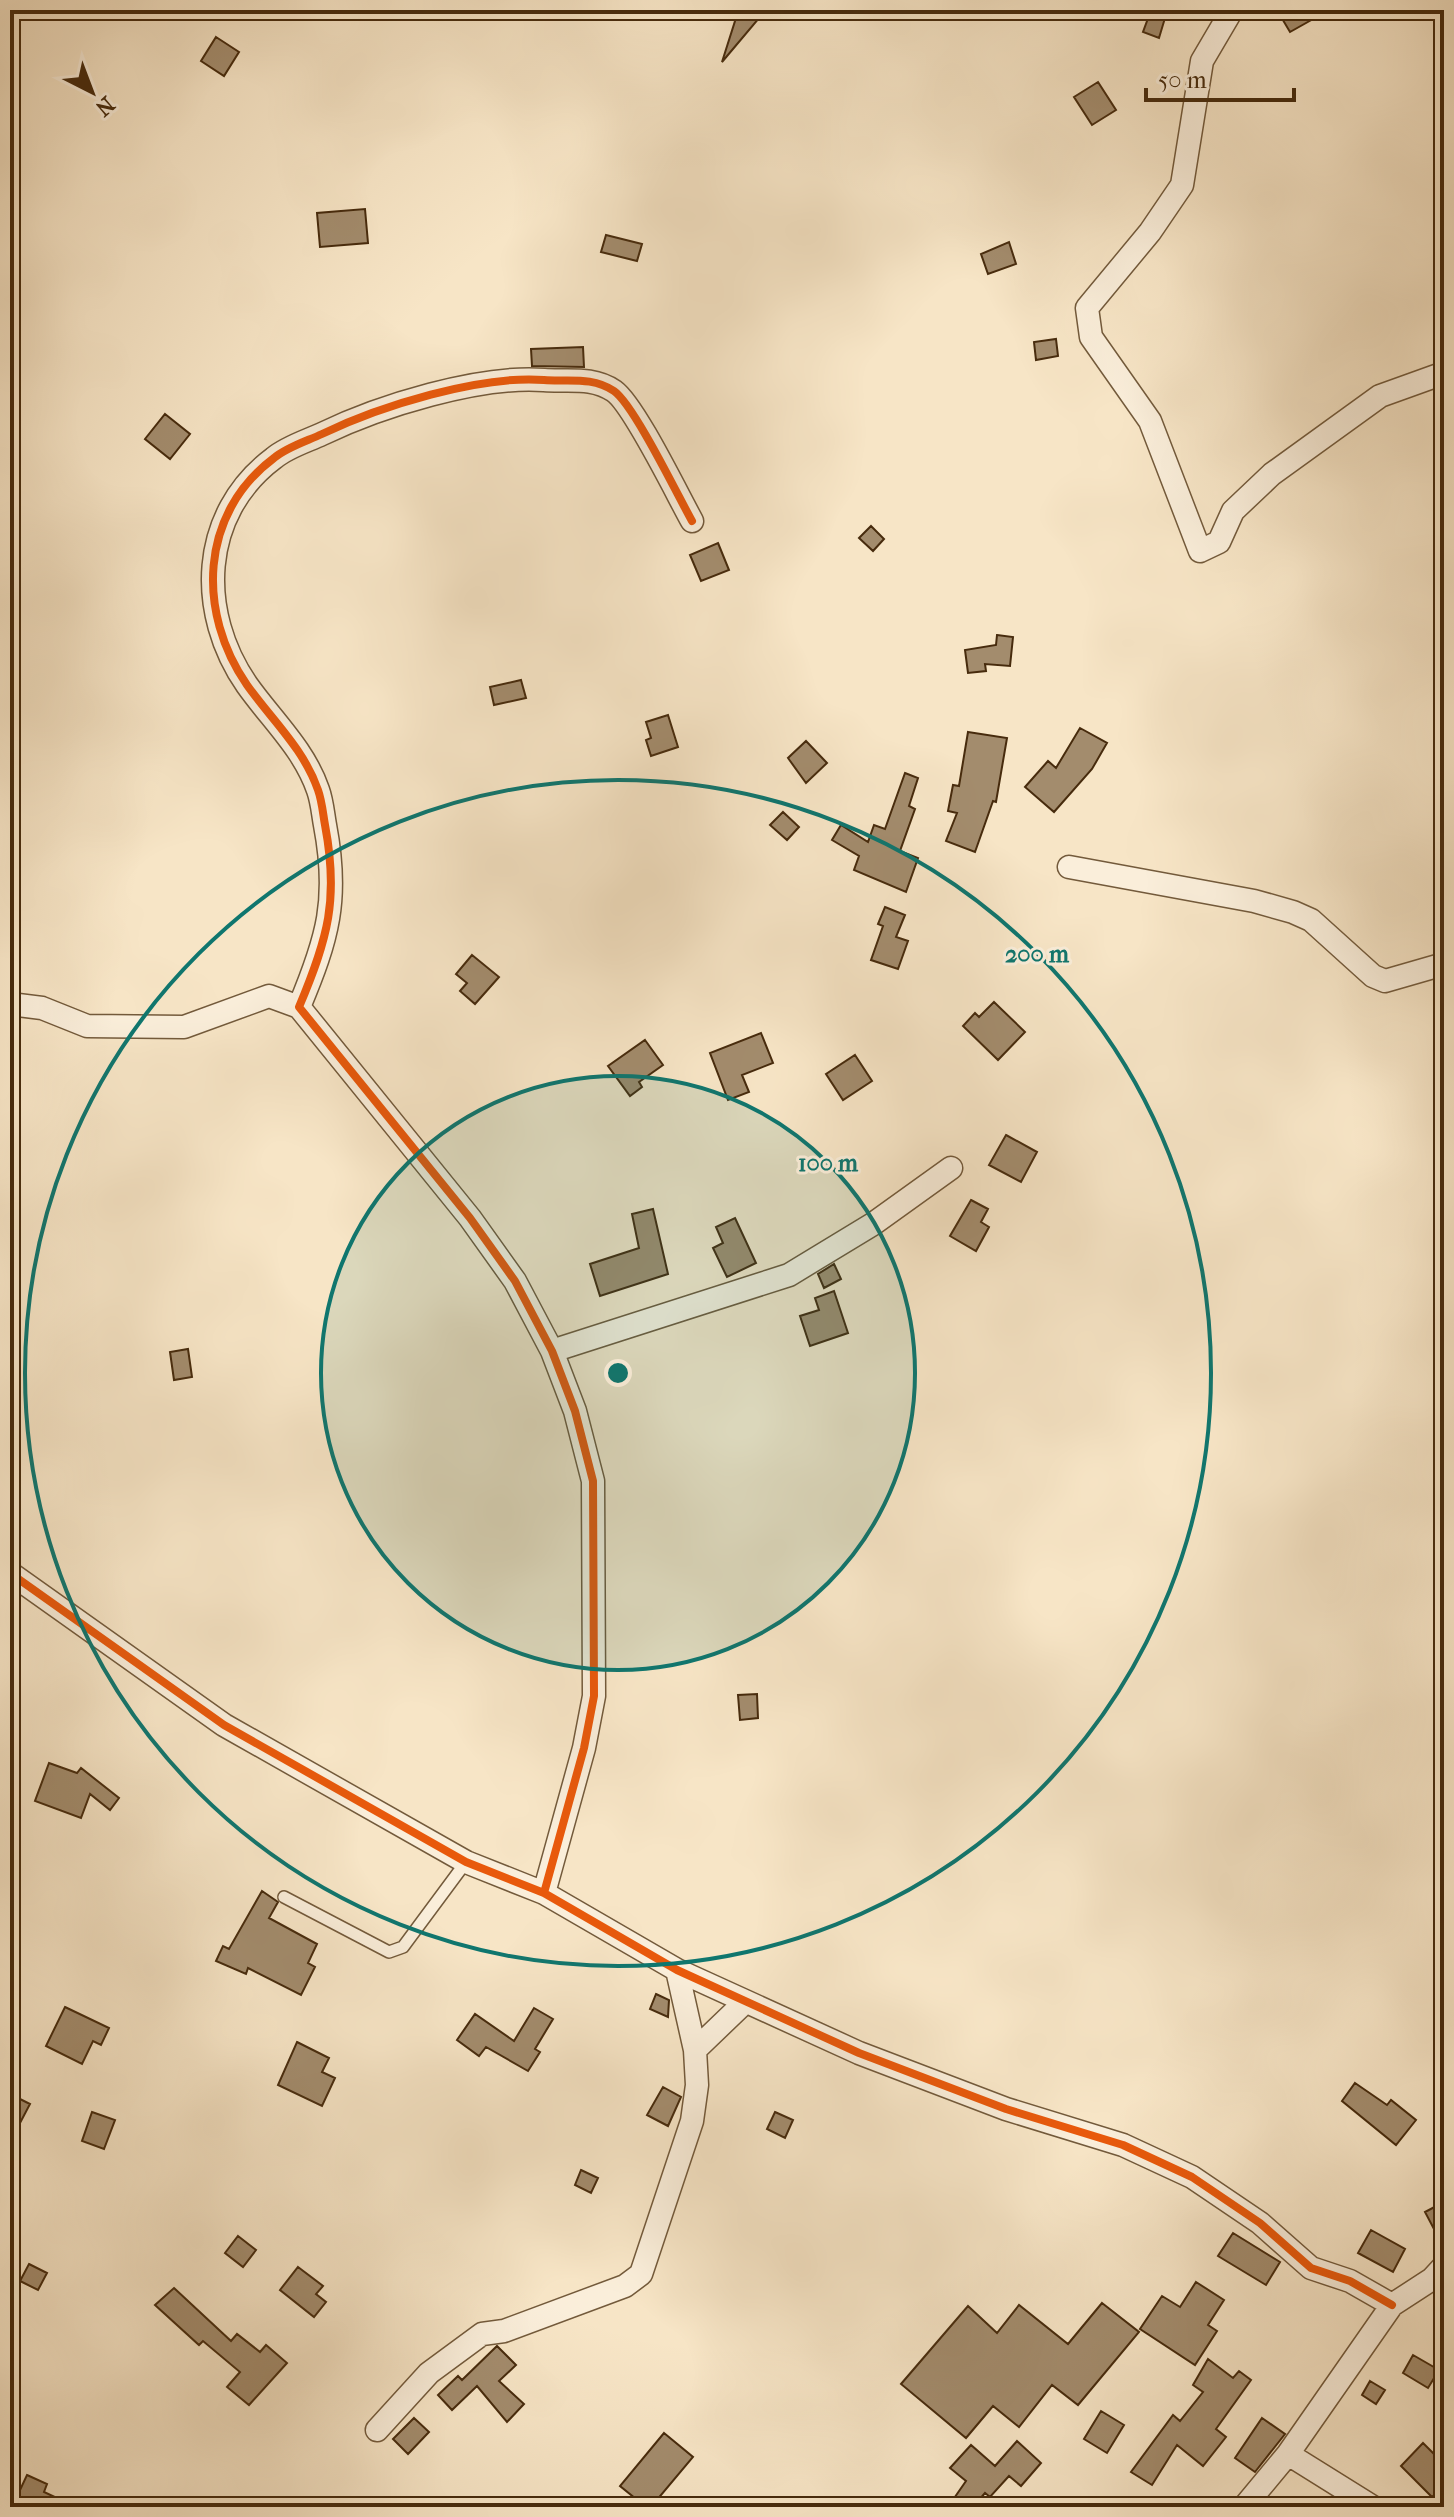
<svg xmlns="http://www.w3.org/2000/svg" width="1454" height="2517" viewBox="0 0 1454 2517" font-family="'IM FELL French Canon',serif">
	<rect width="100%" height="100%" fill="#f7e5c6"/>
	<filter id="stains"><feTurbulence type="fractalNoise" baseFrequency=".0025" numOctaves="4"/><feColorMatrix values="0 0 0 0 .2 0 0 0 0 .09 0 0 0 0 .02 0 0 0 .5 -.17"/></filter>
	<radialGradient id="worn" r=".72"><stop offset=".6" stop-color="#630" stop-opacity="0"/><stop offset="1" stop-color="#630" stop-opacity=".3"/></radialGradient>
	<!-- building -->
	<path fill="#a38c6d" stroke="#472b0d" stroke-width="2" d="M721 10H751L760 17 722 62 735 21Z
		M1277 10H1329L1290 32Z
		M1150 13 1165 18 1159 38 1143 32Z
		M216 37 239 52 224 76 201 61Z
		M1098 82 1116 110 1092 125 1074 97Z
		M365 209 368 243 320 247 317 213Z
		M606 235 642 244 637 261 601 252Z
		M1009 242 1016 264 988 274 981 254Z
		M1056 339 1058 356 1036 360 1034 342Z
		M583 347 584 367 532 366 531 349Z
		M165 414 190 434 170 459 145 439Z
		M871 526 884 539 873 551 859 538Z
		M718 543 729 570 701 581 690 555Z
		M997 635 1013 637 1010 666 985 664 986 671 968 673 965 650 996 645Z
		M521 680 526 698 494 705 490 687Z
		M668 715 678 747 651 756 646 740 651 738 646 722Z
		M1080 728 1107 743 1092 769 1054 812 1025 787 1048 761 1056 768Z
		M968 732 1007 738 996 802 993 801 975 852 946 841 957 813 948 811 953 785 959 786Z
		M806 741 827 763 806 783 788 758Z
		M905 773 918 778 909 806 915 809 900 851 918 858 906 892 854 870 859 856 832 840 841 825 868 842 874 825 885 829Z
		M783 812 799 827 787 840 770 825Z
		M885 907 905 915 896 937 908 941 898 969 871 960 883 926 878 924Z
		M472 955 499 977 475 1004 460 991 467 983 456 974Z
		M994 1002 1025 1032 998 1060 963 1026 975 1013 979 1017Z
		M761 1033 773 1063 742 1075 749 1092 728 1100 710 1053Z
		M645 1040 663 1065 639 1082 642 1087 630 1096 608 1066Z
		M855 1055 872 1081 843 1100 826 1074Z
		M1006 1135 1037 1152 1021 1182 989 1165Z
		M971 1200 988 1209 981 1222 989 1227 976 1251 950 1236Z
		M653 1209 668 1274 600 1296 590 1264 639 1248 632 1214Z
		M735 1218 756 1263 727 1277 713 1248 723 1243 716 1227Z
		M834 1264 841 1279 824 1288 818 1274Z
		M834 1291 848 1333 810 1346 800 1316 819 1310 815 1298Z
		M188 1349 192 1377 174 1380 170 1352Z
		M757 1694 758 1718 740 1720 738 1695Z
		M49 1763 77 1773 81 1768 119 1798 110 1810 90 1794 81 1818 35 1801Z
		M262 1891 278 1902 269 1918 317 1944 308 1963 315 1967 301 1995 248 1968 246 1974 216 1961 223 1946 229 1949Z
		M656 1994 669 2000 668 2017 650 2009Z
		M65 2007 109 2028 101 2045 93 2041 82 2064 46 2046Z
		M534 2008 553 2019 535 2049 540 2052 528 2071 486 2047 479 2056 457 2040 475 2014 514 2041Z
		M297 2042 329 2058 322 2072 335 2078 322 2106 278 2085Z
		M1355 2083 1387 2105 1391 2100 1416 2120 1396 2145 1342 2101Z
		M663 2087 681 2097 668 2126 647 2115Z
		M10 2094 30 2104 10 2142Z
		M92 2112 115 2120 104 2149 82 2141Z
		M775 2112 793 2120 785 2138 767 2129Z
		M581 2170 598 2178 591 2193 575 2185Z
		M1444 2202V2248L1425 2212Z
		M1371 2230 1405 2249 1393 2272 1358 2253Z
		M1233 2233 1280 2262 1266 2285 1218 2256Z
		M238 2236 256 2250 243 2267 225 2253Z
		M29 2264 47 2273 38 2290 20 2281Z
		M298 2267 323 2286 316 2294 326 2302 314 2317 280 2290Z
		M1196 2282 1224 2300 1208 2325 1217 2331 1195 2365 1140 2329 1162 2296 1180 2307Z
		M174 2288 231 2341 237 2334 260 2352 266 2345 287 2363 249 2405 227 2387 240 2372 203 2341 199 2345 155 2305Z
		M1102 2303 1139 2332 1078 2405 1052 2385 1019 2427 993 2406 966 2438 901 2384 968 2306 997 2333 1019 2305 1068 2344Z
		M497 2346 516 2365 499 2381 524 2404 507 2422 477 2386 452 2410 438 2395 458 2376 462 2380Z
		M1413 2355 1439 2370 1428 2388 1403 2373Z
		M1208 2359 1233 2378 1239 2371 1251 2380 1216 2429 1226 2437 1203 2466 1177 2445 1152 2485 1131 2472 1173 2415 1180 2421 1203 2392 1193 2385Z
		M1370 2381 1385 2390 1376 2404 1362 2395Z
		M1101 2411 1124 2425 1107 2453 1084 2439Z
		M414 2418 429 2432 408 2454 393 2439Z
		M1262 2418 1285 2434 1255 2472 1235 2458Z
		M664 2433 693 2457 651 2507H646L620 2486Z
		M1017 2441 1041 2463 1021 2486 1009 2476 990 2497 985 2493 973 2507H948L966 2481 950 2468 971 2445 995 2466Z
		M1423 2443 1444 2464V2486L1432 2497 1401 2466Z
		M27 2475 47 2484 44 2492 76 2507H12Z"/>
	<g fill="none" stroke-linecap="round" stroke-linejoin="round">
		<!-- lane casing -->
		<g stroke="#735a3b" stroke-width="14">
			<path id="lane" d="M284 1897 389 1952 403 1947 466 1862"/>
		</g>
		<!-- street casing -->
		<g stroke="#735a3b" stroke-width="25">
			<path id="street" d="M1232 10 1202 61 1182 185 1150 232 1087 308 1091 337 1150 421 1200 551 1219 542 1233 511 1272 474 1380 396 1444 373
				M1069 867 1254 901 1293 912 1311 920 1373 976 1385 981 1444 964
				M10 1004 42 1008 87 1026 184 1027 269 996 299 1007
				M552 1351 789 1275 873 1224 951 1168
				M10 1573 224 1725 466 1862 544 1893 677 1970 859 2053 1006 2109 1123 2145 1192 2177 1260 2223 1311 2268 1350 2281 1392 2305
				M544 1893 584 1748 594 1696 593 1481 575 1411 552 1351 515 1281 470 1218 299 1007C328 938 339 899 325 825 323 814 322 801 318 790 304 749 271 719 247 685 197 613 199 514 274 458 287 447 307 441 322 434 380 406 480 375 544 380 568 382 592 376 614 391 634 405 678 496 692 521
				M695 2050 745 2002
				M377 2430 429 2373 482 2334 504 2331 625 2286 641 2274 692 2121 697 2085 695 2050 677 1970
				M1288 2454 1373 2507
				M1244 2507 1288 2454 1392 2305 1432 2279 1444 2266"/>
		</g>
		<!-- lane -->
		<use href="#lane" stroke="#faeeda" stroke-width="11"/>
		<!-- street -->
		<use href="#street" stroke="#faeeda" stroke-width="22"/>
		<!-- cycleway casing -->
		<g stroke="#faeeda" stroke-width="13">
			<path id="cycleway" d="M10 1573 224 1725 466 1862 544 1893 677 1970 859 2053 1006 2109 1123 2145 1192 2177 1260 2223 1311 2268 1350 2281 1392 2305
				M544 1893 584 1748 594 1696 593 1481 575 1411 552 1351 515 1281 470 1218 299 1007C328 938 339 899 325 825 323 814 322 801 318 790 304 749 271 719 247 685 197 613 199 514 274 458 287 447 307 441 322 434 380 406 480 375 544 380 568 382 592 376 614 391 634 405 678 496 692 521"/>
		</g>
		<!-- cycleway -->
		<use href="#cycleway" stroke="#e8590c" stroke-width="8"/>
	</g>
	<!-- distance rings -->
	<circle cx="618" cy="1373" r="297" fill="#0f766e" fill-opacity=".12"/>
	<g fill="none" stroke="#0f766e" stroke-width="4">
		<circle cx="618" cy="1373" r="297"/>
		<circle cx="618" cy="1373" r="593"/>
	</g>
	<circle cx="618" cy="1373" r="12" fill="#0f766e" stroke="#faeeda" stroke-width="4"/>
	<g font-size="24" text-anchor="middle" font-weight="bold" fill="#0f766e" stroke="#faeeda" stroke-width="6" stroke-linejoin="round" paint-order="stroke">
		<text x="1037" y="962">200 m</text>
		<text x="828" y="1171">100 m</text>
	</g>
	<!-- margin -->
	<rect width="1454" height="2517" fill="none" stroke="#f7e5c6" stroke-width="40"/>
	<rect x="12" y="12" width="1430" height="2493" fill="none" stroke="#472b0d" stroke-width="4"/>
	<rect x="20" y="20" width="1414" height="2477" fill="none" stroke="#472b0d" stroke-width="2"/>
	<!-- north arrow -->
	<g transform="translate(92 92) rotate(138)" stroke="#faeeda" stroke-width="6" paint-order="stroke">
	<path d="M0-6L14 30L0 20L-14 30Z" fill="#472b0d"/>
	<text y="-12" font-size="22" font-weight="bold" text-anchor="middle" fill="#472b0d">N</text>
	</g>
	<!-- scale -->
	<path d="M1146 88v12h148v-12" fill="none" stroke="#472b0d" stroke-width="4"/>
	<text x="1158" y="88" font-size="24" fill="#472b0d" stroke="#faeeda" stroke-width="6" paint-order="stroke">50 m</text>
	<rect width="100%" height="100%" filter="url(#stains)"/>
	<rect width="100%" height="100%" fill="url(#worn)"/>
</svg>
